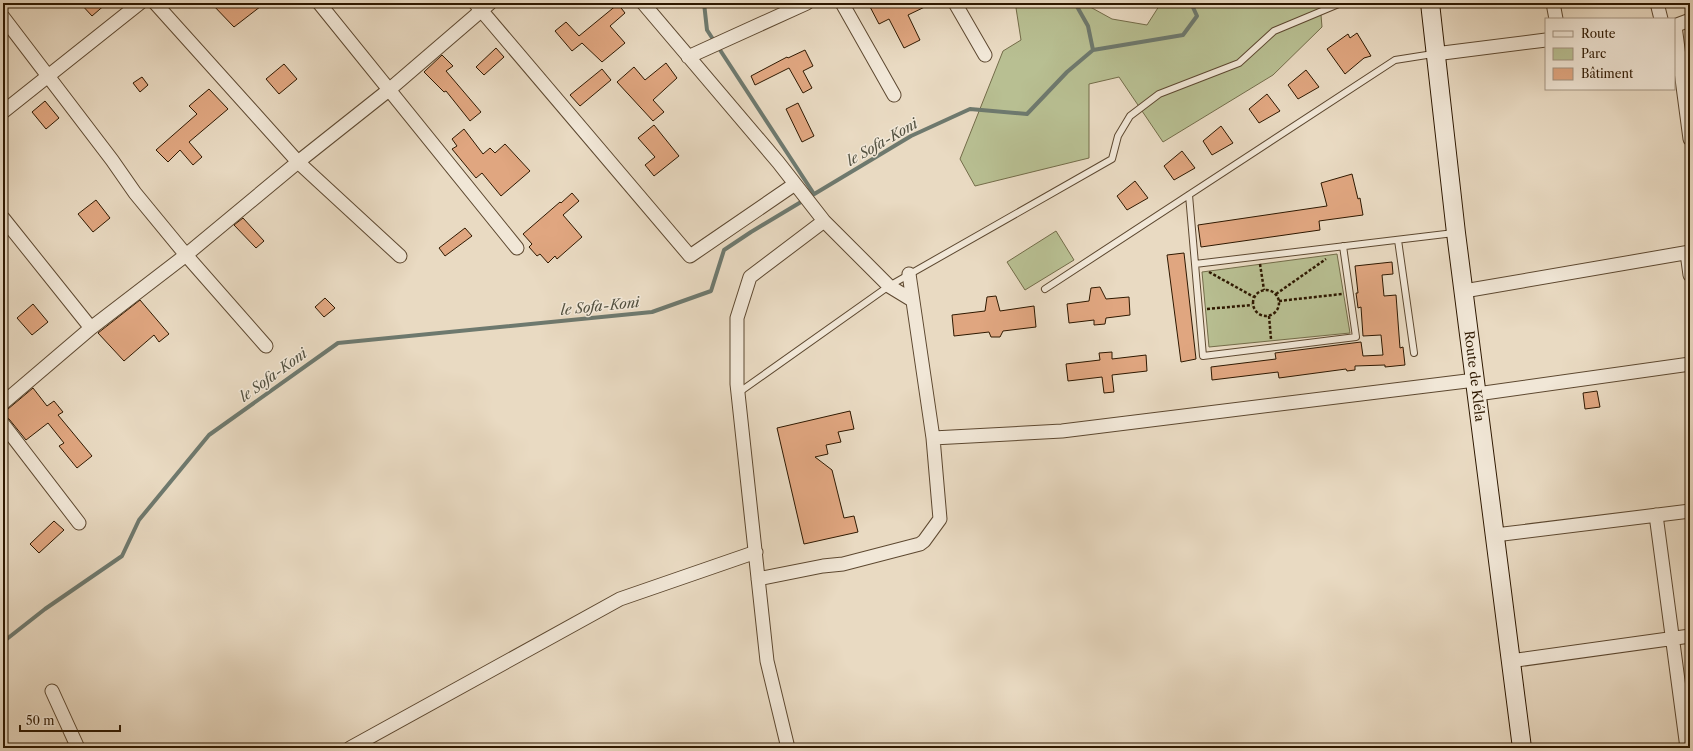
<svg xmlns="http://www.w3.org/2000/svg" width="1693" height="751" viewBox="0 0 1693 751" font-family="'Libre Caslon Text',serif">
	<rect width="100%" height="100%" fill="#e9dac2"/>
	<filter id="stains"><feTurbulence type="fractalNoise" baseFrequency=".005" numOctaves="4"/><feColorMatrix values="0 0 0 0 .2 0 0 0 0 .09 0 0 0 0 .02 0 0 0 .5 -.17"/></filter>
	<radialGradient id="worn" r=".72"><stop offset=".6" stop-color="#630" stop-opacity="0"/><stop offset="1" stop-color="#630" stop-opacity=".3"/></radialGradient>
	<!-- green -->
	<path fill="#b8bf92" stroke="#736c49" d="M1023 3H1083L1112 19 1147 25 1161 3H1320L1322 27 1273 75 1163 142 1119 77 1089 84V158L975 186 960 159 1003 51 1021 40 1016 8Z
		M1056 231 1074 260 1025 290 1007 262Z
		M1337 254 1350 333 1209 347 1202 272Z"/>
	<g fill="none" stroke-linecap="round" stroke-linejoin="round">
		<!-- stream -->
		<path stroke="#6e796e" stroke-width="4" d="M704 3 707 30 814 194
			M1075 3 1088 26 1093 50
			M3 642 45 609 122 556 139 520 209 435 338 343 652 312 711 291 724 250 751 232 911 136 970 109 1027 114 1067 72 1093 50 1183 35 1197 16 1191 3"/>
	</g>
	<!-- building -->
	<path fill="#e0a680" stroke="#2e1800" d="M80 3H107L92 16Z
		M211 3H265L234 27Z
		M868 3H933L908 15 920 40 904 48 889 19 879 24Z
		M618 4 625 13 610 26 625 43 602 62 582 43 572 51 555 31 566 22 579 36Z
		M1357 33 1371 56 1364 58 1345 74 1327 49 1348 34 1350 38Z
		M496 48 504 57 484 75 476 67Z
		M805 50 813 66 803 71 812 88 803 93 789 68 755 85 751 76 787 57 788 58Z
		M442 55 453 66 446 71 481 112 470 121 446 91 444 92 424 72Z
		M666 63 677 78 653 100 664 112 653 121 617 82 634 67 645 80Z
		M284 64 297 79 279 94 266 79Z
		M602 69 611 80 580 106 570 95Z
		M1306 70 1319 87 1298 99 1288 85Z
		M142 77 148 85 140 92 133 83Z
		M209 89 228 109 189 142 202 157 193 165 180 150 168 162 156 150 197 114 189 106Z
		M1267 94 1280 111 1259 123 1249 109Z
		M45 101 59 118 46 129 32 112Z
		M798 103 814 136 802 142 786 109Z
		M654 125 679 156 654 176 645 165 655 157 638 138Z
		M1221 126 1233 143 1212 155 1203 141Z
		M464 129 483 154 490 148 495 153 505 144 530 171 501 196 482 173 476 178 452 149 457 146 452 139Z
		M1182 151 1195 168 1174 180 1164 166Z
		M1352 174 1358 199 1360 198 1363 215 1319 221 1320 230 1201 247 1198 225 1327 206 1321 183Z
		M1135 181 1148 198 1127 210 1117 196Z
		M572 193 579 201 563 215 582 237 557 259 555 256 548 263 540 254 537 256 529 247 532 244 523 234 560 202 561 203Z
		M96 200 110 218 93 232 78 214Z
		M243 218 264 241 256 248 234 225Z
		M465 228 472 236 445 256 439 248Z
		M1184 253 1196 359 1181 362 1167 255Z
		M1392 262 1393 274 1382 275 1384 296 1396 295 1400 348 1403 347 1405 365 1385 367V365L1355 366V370L1347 371 1346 369 1279 378 1278 372 1212 380 1211 367 1276 359 1275 353 1361 342 1363 356 1383 355 1381 335 1363 336 1361 307 1358 308 1356 293H1358L1355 266Z
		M1100 287 1106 299 1129 297 1130 315 1106 318 1105 324 1094 325V320L1069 323 1067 304 1089 301 1091 288Z
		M996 296 1000 311 1034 306 1036 327 1003 331 1000 337H991L989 332 954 336 952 315 985 311 987 297Z
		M325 298 335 308 324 317 315 307Z
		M140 300 169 334 159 342 154 335 124 361 98 333Z
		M33 304 48 322 32 335 17 318Z
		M1112 352V359L1146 355 1147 371 1112 375 1114 392 1104 393 1102 377 1068 381 1066 364 1100 360 1099 353Z
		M33 388 47 406 54 401 63 412 58 415 92 456 77 468 59 446 64 443 48 423 26 440 9 419 3 416V411L8 409Z
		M1597 391 1600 407 1585 409 1583 393Z
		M850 411 854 429 838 432 841 442 826 445 828 454 815 457 832 470 844 518 854 516 858 532 804 544 777 428Z
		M54 521 64 530 39 553 30 544Z"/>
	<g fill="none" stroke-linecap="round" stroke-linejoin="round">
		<!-- lane casing -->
		<g stroke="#5d4830" stroke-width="8">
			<path id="lane" d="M1189 195 1203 356 1356 337 1343 246
				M1398 240 1414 353
				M1195 264 1454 233
				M1045 289 1395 60 1433 54
				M738 393 889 286 1112 159 1118 136 1130 116 1159 94 1239 63 1274 31 1341 3"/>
		</g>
		<!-- street casing -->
		<g stroke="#5d4830" stroke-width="15">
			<path id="street" d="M155 3 298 162 400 256
				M319 3 517 248
				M475 3 690 256 795 184
				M643 3 778 162 824 221 889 286 912 300
				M842 3 894 95
				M955 3 985 55
				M1553 3 1556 19
				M1657 3 1661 19
				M3 17 112 160 135 193 186 255 266 346
				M1674 26 1690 20
				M1675 26 1690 139
				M1435 54 1546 40
				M688 57 807 3
				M3 112 140 3
				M3 218 91 328
				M1687 253 1690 275
				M1464 291 1690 252
				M1477 394 1690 364
				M3 403 91 328 186 255 298 162 390 89 490 3
				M3 424 79 523
				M933 438 1062 431 1475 380
				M1656 515 1687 748
				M1495 535 1690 511
				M758 579 823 566 843 564 920 544 924 541 940 519 933 438 909 274
				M1510 661 1690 636
				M52 691 78 748
				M350 748 620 599 756 552
				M788 748 767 661 737 384V318L750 277 824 221"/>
		</g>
		<!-- secondary casing -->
		<g stroke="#2e1800" stroke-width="20">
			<path id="secondary" d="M1430 3 1456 233 1522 748"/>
		</g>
		<!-- path -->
		<path stroke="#2e1800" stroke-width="2.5" stroke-dasharray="3 2" stroke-linecap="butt" d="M1260 264 1264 290
			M1209 272 1254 297
			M1253 303a13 13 0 1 1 26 0a13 13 0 1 1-26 0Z
			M1276 294 1326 259
			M1279 301 1342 294
			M1207 309 1252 305
			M1269 316 1271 339"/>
		<!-- lane -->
		<use href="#lane" stroke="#f1e7d7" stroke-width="6"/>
		<!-- street -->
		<use href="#street" stroke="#f1e7d7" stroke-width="13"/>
		<!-- secondary -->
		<use href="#secondary" stroke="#f1e7d7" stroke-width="18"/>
	</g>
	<g text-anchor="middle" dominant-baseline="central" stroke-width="3" stroke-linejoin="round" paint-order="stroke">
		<!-- street labels -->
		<g font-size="13" fill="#2e1800" stroke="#f1e7d7">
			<text transform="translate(1475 376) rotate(83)">Route de Kléla</text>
		</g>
		<!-- water labels -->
		<g font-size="14" font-style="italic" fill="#535140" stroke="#f1e7d7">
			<text transform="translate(882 142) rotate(-30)">le Sofa-Koni</text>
			<text transform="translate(600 306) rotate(-6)">le Sofa-Koni</text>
			<text transform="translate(273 375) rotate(-36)">le Sofa-Koni</text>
		</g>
	</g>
	<!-- margin -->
	<rect width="1693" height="751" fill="none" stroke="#e9dac2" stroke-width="16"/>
	<rect x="4" y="4" width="1685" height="743" fill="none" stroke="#2e1800" stroke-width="2"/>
	<rect x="8" y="8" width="1677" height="735" fill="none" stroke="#2e1800"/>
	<!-- legend -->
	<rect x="1545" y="18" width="130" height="72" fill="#f1e7d7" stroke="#a39481"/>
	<rect x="1553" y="31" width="20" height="6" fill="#f1e7d7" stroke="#a39481"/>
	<text x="1581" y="38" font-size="12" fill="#2e1800">Route</text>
	<rect x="1553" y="48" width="20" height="12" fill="#b8bf92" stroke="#a39481"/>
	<text x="1581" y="58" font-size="12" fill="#2e1800">Parc</text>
	<rect x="1553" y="68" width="20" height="12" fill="#e0a680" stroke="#a39481"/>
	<text x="1581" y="78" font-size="12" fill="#2e1800">Bâtiment</text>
	<!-- scale -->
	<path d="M20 725v6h100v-6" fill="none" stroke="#2e1800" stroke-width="2"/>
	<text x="26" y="725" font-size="12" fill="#2e1800" stroke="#f1e7d7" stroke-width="3" paint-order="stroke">50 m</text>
	<rect width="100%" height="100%" filter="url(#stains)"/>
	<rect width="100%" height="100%" fill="url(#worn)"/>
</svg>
